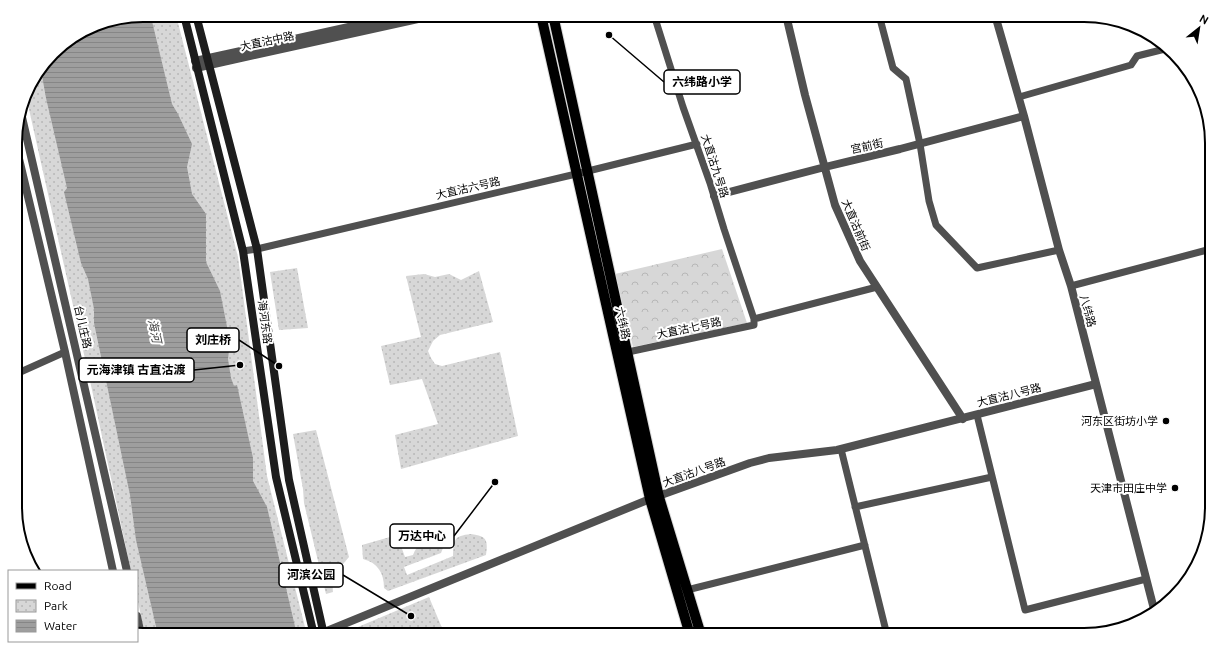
<svg xmlns="http://www.w3.org/2000/svg" width="1227" height="650" viewBox="0 0 1227 650" font-family="Ubuntu,'Noto Sans SC',sans-serif">
	<defs>
		<pattern id="forest-crowns" width="20" height="18" patternUnits="userSpaceOnUse"><rect width="20" height="18" fill="#d7d7d7"/><path d="M2 6a3 3 0 1 1 6 0M12 15a3 3 0 1 1 6 0" fill="none" stroke="#b7b7b7"/></pattern>
		<pattern id="park-dots" width="8" height="8" patternUnits="userSpaceOnUse"><rect width="8" height="8" fill="#d7d7d7"/><path d="M2 2h.1M6 6h.1" fill="none" stroke="#b7b7b7" stroke-width="1.8" stroke-linecap="round"/></pattern>
		<pattern id="water-rules" width="6" height="5" patternUnits="userSpaceOnUse"><rect width="6" height="5" fill="#9e9e9e"/><path d="M0 2.5h6" fill="none" stroke="#868686"/></pattern>
	</defs>
	<rect width="100%" height="100%" fill="#fff"/>
	<!-- forest -->
	<path fill="url(#forest-crowns)" d="M722 249 747 323 633 347 615 274Z"/>
	<!-- park -->
	<path fill="url(#park-dots)" d="M143 15H176L238 257 267 476 307 635H145L137 597V571H131L92 390 26 96 28 87 59 47 94 25Z
		M297 268 308 328 279 330 270 272Z
		M479 271 493 322 440 335 433 341 428 351 431 358 435 364 442 366 500 352 518 436 401 469 395 435 438 424 422 379 390 385 381 346 421 337 406 276 424 274 435 277 449 274 461 280Z
		M316 430 349 557C341 566 331 579 333 592L326 594 304 503 303 489 293 434Z
		M471 534C487 536 488 540 486 555L388 591 384 588C384 573 378 563 363 559L362 545 397 535 405 557 413 555C417 544 424 542 435 539L442 542 443 548 441 553 404 567 407 575 453 556C454 540 453 536 471 534Z
		M429 597 445 635H339Z"/>
	<!-- water -->
	<path fill="url(#water-rules)" d="M143 15H152L151 17 172 104 178 114 192 144 187 167 192 194 206 214V262L220 291 230 342 228 359 231 378 234 386 237 385 253 458V481L267 507 297 635H158L136 540 130 495 94 323V309L88 279 81 263 64 192 67 188 46 98 41 70 59 47 94 25Z"/>
	<g fill="none" stroke-linecap="round" stroke-linejoin="round">
		<!-- primary casing -->
		<g stroke="#dbdbdb" stroke-width="12">
			<path id="primary" d="M541 15 650 499 690 635
				M553 15 659 497 701 635"/>
		</g>
		<!-- minor -->
		<path stroke="#505050" stroke-width="7" d="M879 15 893 68 906 79 920 144 929 201 936 225 977 268 1059 250
			M1019 97 1131 65 1137 56 1165 49
			M243 251 257 249 576 174 697 144
			M1071 286 1211 249
			M754 319 877 287
			M628 352 754 325V319L724 229 710 183 683 107 654 15
			M16 374 65 352
			M977 415 1025 610 1146 579
			M841 449 887 635
			M855 507 992 477
			M687 590 865 545"/>
		<!-- tertiary -->
		<path stroke="#505050" stroke-width="8" d="M786 15 805 95 835 205 860 261 963 419
			M995 15 1024 116 1059 250 1071 286 1155 613
			M195 61 403 15
			M196 68 436 15
			M21 113 127 571
			M15 142 65 352 113 571
			M714 196 825 167 900 149 1024 116
			M137 616 141 635
			M317 635 650 499 750 463 769 458 837 450 1096 384"/>
		<!-- secondary -->
		<path stroke="#1d1d1d" stroke-width="8" d="M184 15 243 251 276 477 314 635
			M196 15 257 249 289 480 324 635"/>
		<!-- primary -->
		<use href="#primary" stroke="#000" stroke-width="10"/>
	</g>
	<!-- markers -->
	<g fill="#000" stroke="#fff" stroke-width="1.5">
		<circle cx="1166" cy="421" r="4"/>
		<circle cx="1175" cy="488" r="4"/>
	</g>
	<g text-anchor="middle" dominant-baseline="central" stroke-width="4" stroke-linejoin="round" paint-order="stroke">
		<!-- street labels -->
		<g font-size="11" fill="#000" stroke="#fff">
			<text transform="translate(267 41) rotate(-12)">大直沽中路</text>
			<text transform="translate(867 146) rotate(-13)">宫前街</text>
			<text transform="translate(715 166) rotate(72)">大直沽九号路</text>
			<text transform="translate(468 188) rotate(-13)">大直沽六号路</text>
			<text transform="translate(856 225) rotate(67)">大直沽前街</text>
			<text transform="translate(1088 311) rotate(75)">八纬路</text>
			<text transform="translate(265 322) rotate(82)">海河东路</text>
			<text transform="translate(623 323) rotate(77)">六纬路</text>
			<text transform="translate(83 327) rotate(77)">台儿庄路</text>
			<text transform="translate(689 328) rotate(-12)">大直沽七号路</text>
			<text transform="translate(1009 395) rotate(-14)">大直沽八号路</text>
			<text transform="translate(694 472) rotate(-20)">大直沽八号路</text>
		</g>
		<!-- poi labels -->
		<g font-size="11" fill="#000" stroke="#fff" text-anchor="end">
			<text x="1158" y="421">河东区街坊小学</text>
			<text x="1167" y="488">天津市田庄中学</text>
		</g>
		<!-- water labels -->
		<g font-size="12" font-style="italic" fill="#3f3f3f" stroke="#fff">
			<text transform="translate(155 331) rotate(77)">海河</text>
		</g>
	</g>
	<!-- crop -->
	<path d="M0 0H1227V650H0ZM143 22H1084A121 121 0 0 1 1205 143V507A121 121 0 0 1 1084 628H143A121 121 0 0 1 22 507V143A121 121 0 0 1 143 22Z" fill="#fff" fill-rule="evenodd"/>
	<path fill="none" stroke="#000" stroke-width="2" d="M143 22H1084A121 121 0 0 1 1205 143V507A121 121 0 0 1 1084 628H143A121 121 0 0 1 22 507V143A121 121 0 0 1 143 22Z"/>
	<!-- callouts -->
	<path fill="none" stroke="#000" stroke-width="1.5" d="M609 35L664 82M279 366L239 340M240 365L194 370M495 482L454 536M411 616L343 575"/>
	<g fill="#000" stroke="#fff" stroke-width="1.5">
		<circle cx="609" cy="35" r="4"/>
		<circle cx="279" cy="366" r="4"/>
		<circle cx="240" cy="365" r="4"/>
		<circle cx="495" cy="482" r="4"/>
		<circle cx="411" cy="616" r="4"/>
	</g>
	<g fill="#fff" stroke="#000" stroke-width="1.5">
		<rect x="664" y="70" width="76" height="24" rx="4"/>
		<rect x="187" y="328" width="52" height="24" rx="4"/>
		<rect x="79" y="358" width="115" height="24" rx="4"/>
		<rect x="390" y="524" width="64" height="24" rx="4"/>
		<rect x="279" y="563" width="64" height="24" rx="4"/>
	</g>
	<g font-size="12" text-anchor="middle" font-weight="bold" fill="#000">
		<text x="702" y="86">六纬路小学</text>
		<text x="213" y="344">刘庄桥</text>
		<text x="136" y="374">元海津镇 古直沽渡</text>
		<text x="422" y="540">万达中心</text>
		<text x="311" y="579">河滨公园</text>
	</g>
	<!-- legend -->
	<rect x="8" y="570" width="130" height="72" fill="#ffffff" stroke="#999999"/>
	<rect x="16" y="583" width="20" height="6" fill="#000000" stroke="#999999"/>
	<text x="44" y="590" font-size="12" fill="#000000">Road</text>
	<rect x="16" y="600" width="20" height="12" fill="url(#park-dots)" stroke="#999999"/>
	<text x="44" y="610" font-size="12" fill="#000000">Park</text>
	<rect x="16" y="620" width="20" height="12" fill="url(#water-rules)" stroke="#999999"/>
	<text x="44" y="630" font-size="12" fill="#000000">Water</text>
	<!-- north arrow -->
	<g transform="translate(1199 28) rotate(30)" stroke="#ffffff" stroke-width="3" paint-order="stroke">
	<path d="M0-3L7 15L0 10L-7 15Z" fill="#000000"/>
	<text y="-6" font-size="11" font-weight="bold" text-anchor="middle" fill="#000000">N</text>
	</g>
</svg>
